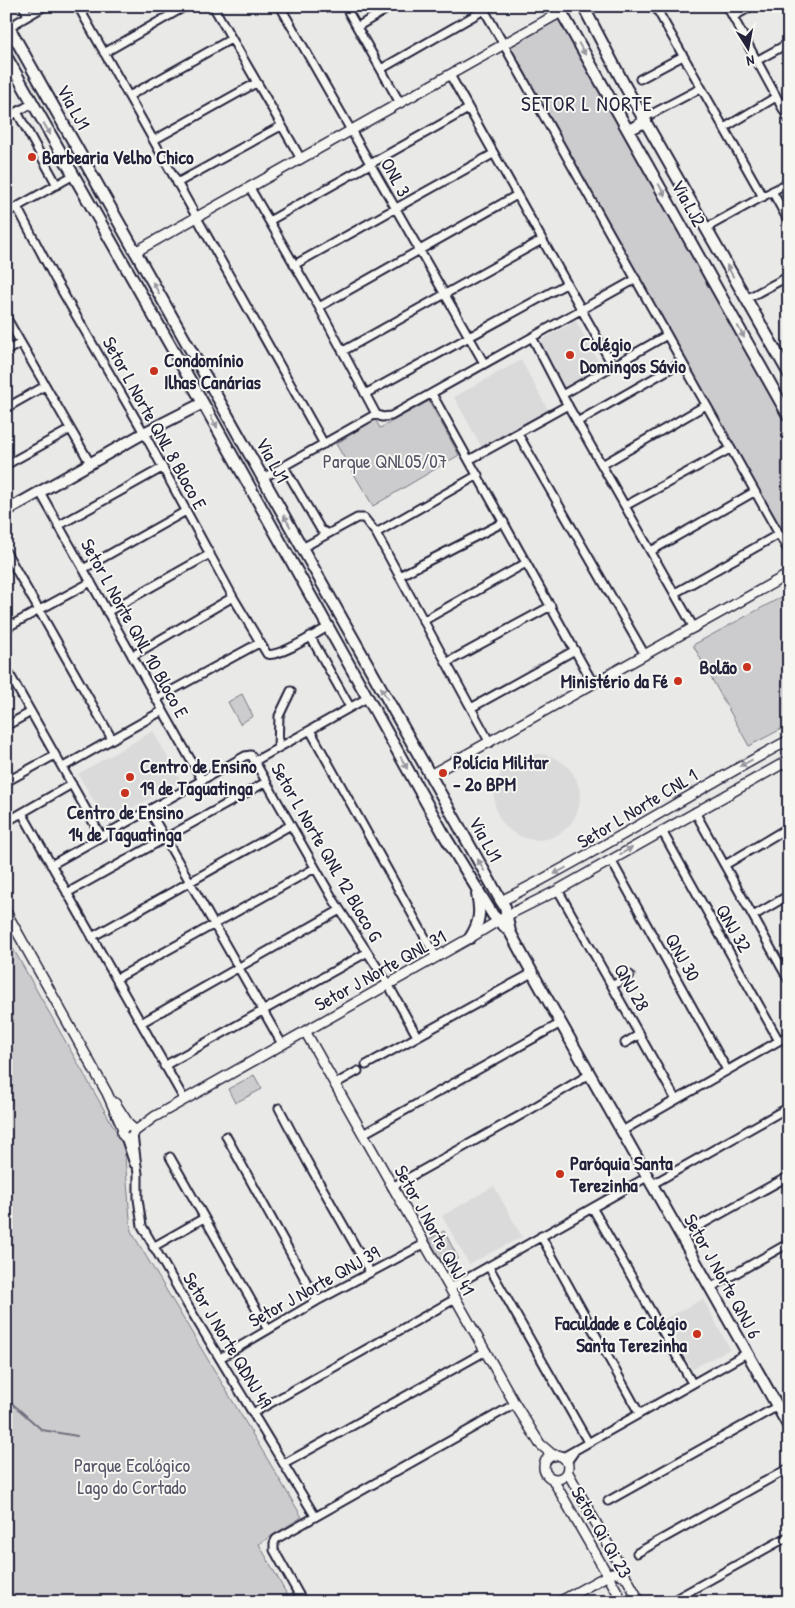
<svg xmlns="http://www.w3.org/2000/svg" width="795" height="1608" viewBox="0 0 795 1608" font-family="'Patrick Hand',sans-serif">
	<rect width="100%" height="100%" fill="#e9e9e7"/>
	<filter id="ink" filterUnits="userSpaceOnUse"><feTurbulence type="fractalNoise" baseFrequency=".02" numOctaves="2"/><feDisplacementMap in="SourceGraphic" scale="10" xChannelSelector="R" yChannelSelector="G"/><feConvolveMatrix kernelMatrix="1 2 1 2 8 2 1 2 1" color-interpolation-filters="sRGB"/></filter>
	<g filter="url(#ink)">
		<!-- built -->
		<path fill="#dadada" d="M576 321 602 368 564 389 538 342Z
			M521 360 548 410 482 448 454 397Z
			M153 731 181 781 107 823 78 774Z
			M494 797a43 43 0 1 1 86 0a43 43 0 1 1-86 0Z
			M494 1186 522 1237 469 1264 442 1216Z
			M703 1299 730 1349 692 1369 665 1319Z"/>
		<!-- green -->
		<path fill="#ccccce" stroke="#777784" d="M560 19 789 428V543L509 46Z
			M429 401 459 455 373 506 336 444 375 419 380 428Z
			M789 593V725L749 746 693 645Z
			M242 694 253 716 240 724 228 702Z
			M6 936 124 1145 131 1231 302 1517 259 1544 291 1602H6Z
			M254 1075 262 1089 235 1103 228 1089Z
			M444 1231 458 1258 444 1266 429 1239Z"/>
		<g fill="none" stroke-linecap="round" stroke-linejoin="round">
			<!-- stream -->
			<path stroke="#71717f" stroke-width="2" d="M6 1398 42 1430 77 1436"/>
			<!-- minor casing -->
			<g stroke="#22223b" stroke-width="11">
				<path id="minor" d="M23 6 28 15
					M78 6 324 444
					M213 6 301 159
					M280 6 484 363
					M345 6 400 103
					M482 6 789 552
					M655 6 763 197
					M727 6 789 120
					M81 11 90 6
					M733 17 752 6
					M9 27 45 6
					M357 27 392 6
					M104 53 186 6
					M756 61 789 43
					M381 69 484 10
					M450 75 613 366
					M640 79 683 56
					M129 96 231 39
					M780 104 789 99
					M17 112 57 185
					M6 118 33 103
					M644 118 701 88
					M724 128 776 97
					M154 140 256 83
					M177 183 281 126
					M250 188 319 307 376 414 382 417 391 416 636 279
					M772 191 789 222
					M17 207 55 279 144 433 233 597 267 654C279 658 315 634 328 627
					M6 213 74 175
					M269 221 468 109
					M706 228 789 182
					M294 265 493 154
					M746 299 789 276
					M319 307 517 195
					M6 317 90 463
					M532 337 562 395 694 628
					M6 351 21 343
					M343 351 542 240
					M365 394 566 284
					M432 394 593 683
					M562 395 667 335
					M6 408 45 386
					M577 422 682 362
					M518 434 645 655
					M469 460 568 405
					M6 465 69 430
					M602 465 706 405
					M281 468 286 470 321 530 327 533
					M263 478 376 414
					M40 492 202 780
					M625 506 730 449
					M58 526 162 468
					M376 533 478 475
					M302 548 357 518H364L376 533 490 743
					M651 551 754 492
					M6 552 112 739
					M83 569 186 511
					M399 576 504 522
					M675 593 779 534
					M107 612 210 554
					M423 621 526 563
					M6 628 91 582
					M310 636 350 707
					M132 656 233 597
					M446 663 551 606
					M6 668 101 836
					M156 699 259 643
					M471 708 575 650
					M6 726 31 712
					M310 730 436 957
					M278 748 279 716 291 691
					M255 761 367 698
					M63 767 162 711
					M6 782 55 755
					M149 810 282 1044
					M695 812 789 981
					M22 813 184 1099
					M6 822 72 784
					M662 831 779 1041
					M611 860 727 1070
					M51 865 245 756 251 755 333 899 388 984 417 1036
					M725 865 789 827
					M558 890 676 1100
					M67 893 266 782
					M753 916 789 895
					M92 937 291 825
					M781 967 789 963
					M116 979 315 868
					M612 986 630 975
					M141 1023 340 910
					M625 1043 640 1034
					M366 1065 532 973
					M164 1066 366 953
					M335 1084 358 1071
					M279 1108 307 1161 370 1272
					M622 1131 789 1035
					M363 1134 561 1023
					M133 1135 138 1174V1199L142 1226 188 1306 315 1516
					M226 1136 317 1301
					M125 1137 134 1164
					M170 1157 268 1330
					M651 1185 789 1107
					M392 1187 521 1115 590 1074
					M593 1209 692 1383
					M541 1236 639 1413
					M681 1236 789 1176
					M153 1247 204 1218
					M489 1267 588 1442
					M450 1288 647 1177
					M710 1288 789 1243
					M220 1358 317 1301 424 1244
					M253 1413 455 1299
					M563 1457 747 1353
					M567 1462 574 1452
					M284 1464 486 1351
					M608 1501 778 1406
					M637 1553 789 1468
					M303 1602 274 1550V1543L276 1539 515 1404
					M670 1602 789 1536"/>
			</g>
			<!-- tertiary casing -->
			<g stroke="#22223b" stroke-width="12">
				<path id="tertiary" d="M135 252 561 12
					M430 775 789 574
					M501 901C599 852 692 792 789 740
					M6 912 107 1093 123 1129
					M305 1031 515 1404 540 1444 554 1456
					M115 1103 130 1126
					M122 1132a6 6 0 1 1 12 0a6 6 0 1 1-12 0Z
					M134 1132 154 1117 470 938 506 916 558 890 789 760
					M544 1467a12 12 0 1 1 24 0a12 12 0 1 1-24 0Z
					M567 1471 640 1602
					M552 1478 623 1602
					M559 1602 612 1573H619L625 1577"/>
			</g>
			<!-- secondary casing -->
			<g stroke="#22223b" stroke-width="14">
				<path id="secondary" d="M558 6 789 417
					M583 6 625 86 789 374
					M6 22 501 901 505 907 510 932 524 958 789 1427
					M6 56 203 403 446 838 493 915 510 932
					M629 130 646 121
					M6 511 144 433 203 403
					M470 938C480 923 481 911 477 894"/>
			</g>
			<!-- minor -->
			<use href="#minor" stroke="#f6f6f2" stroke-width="7"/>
			<!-- tertiary -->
			<use href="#tertiary" stroke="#f6f6f2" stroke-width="9"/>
			<!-- secondary -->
			<use href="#secondary" stroke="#f6f6f2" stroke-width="10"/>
		</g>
		<!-- one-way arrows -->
		<defs><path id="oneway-solid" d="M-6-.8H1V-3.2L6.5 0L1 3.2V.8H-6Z" transform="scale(1.25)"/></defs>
		<g fill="#9797a0">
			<use href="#oneway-solid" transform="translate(582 49) rotate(60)"/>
			<use href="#oneway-solid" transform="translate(47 129) rotate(61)"/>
			<use href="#oneway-solid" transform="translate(662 190) rotate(61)"/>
			<use href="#oneway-solid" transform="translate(730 271) rotate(-119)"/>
			<use href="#oneway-solid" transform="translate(156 288) rotate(-119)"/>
			<use href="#oneway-solid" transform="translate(741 332) rotate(61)"/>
			<use href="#oneway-solid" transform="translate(214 422) rotate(61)"/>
			<use href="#oneway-solid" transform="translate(287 521) rotate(-119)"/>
			<use href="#oneway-solid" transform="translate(384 693) rotate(-119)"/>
			<use href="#oneway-solid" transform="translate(404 763) rotate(61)"/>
			<use href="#oneway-solid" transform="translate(746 763) rotate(152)"/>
			<use href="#oneway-solid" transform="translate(626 851) rotate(-29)"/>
			<use href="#oneway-solid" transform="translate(481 865) rotate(-119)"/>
			<use href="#oneway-solid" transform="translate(560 871) rotate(152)"/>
		</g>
	</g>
	<!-- markers -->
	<g fill="#c8321e" stroke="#f6f6f2" stroke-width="2">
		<circle cx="32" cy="157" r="5"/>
		<circle cx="570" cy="355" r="5"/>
		<circle cx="154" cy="371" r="5"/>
		<circle cx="747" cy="667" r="5"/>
		<circle cx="678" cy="681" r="5"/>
		<circle cx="443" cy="773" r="5"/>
		<circle cx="130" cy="777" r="5"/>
		<circle cx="125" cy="793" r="5"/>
		<circle cx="560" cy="1174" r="5"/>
		<circle cx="697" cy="1334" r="5"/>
	</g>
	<g text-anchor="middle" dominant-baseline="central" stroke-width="4" stroke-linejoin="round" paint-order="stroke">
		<!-- street labels -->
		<g font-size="19" fill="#22223b" stroke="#f6f6f2">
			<text transform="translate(74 107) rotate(61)">Via LJ1</text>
			<text transform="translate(396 177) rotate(61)">ONL 3</text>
			<text transform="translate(689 203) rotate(61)">Via LJ2</text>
			<text transform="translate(155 423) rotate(61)">Setor L Norte QNL 8 Bloco E</text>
			<text transform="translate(273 460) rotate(61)">Via LJ1</text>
			<text transform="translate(135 628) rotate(61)">Setor L Norte QNL 10 Bloco E</text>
			<text transform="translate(637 808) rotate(-31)">Setor L Norte CNL 1</text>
			<text transform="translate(486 839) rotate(61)">Via LJ1</text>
			<text transform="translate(327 852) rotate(60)">Setor L Norte QNL 12 Bloco G</text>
			<text transform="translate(734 928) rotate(60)">QNJ 32</text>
			<text transform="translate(683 957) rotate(61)">QNJ 30</text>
			<text transform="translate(380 970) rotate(-29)">Setor J Norte QNL 31</text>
			<text transform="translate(632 987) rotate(60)">QNJ 28</text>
			<text transform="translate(435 1230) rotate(61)">Setor J Norte QNJ 41</text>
			<text transform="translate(723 1276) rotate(61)">Setor J Norte QNJ 6</text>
			<text transform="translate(314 1286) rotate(-29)">Setor J Norte QNJ 39</text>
			<text transform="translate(228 1340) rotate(59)">Setor J Norte QDNJ 49</text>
			<text transform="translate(602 1532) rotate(60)">Setor Qi Qi 23</text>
		</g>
		<!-- poi labels -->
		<g font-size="19" font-weight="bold" fill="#22223b" stroke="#f6f6f2" text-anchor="start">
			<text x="42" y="157">Barbearia Velho Chico</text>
			<text x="580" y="344">Colégio<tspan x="580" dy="22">Domingos Sávio</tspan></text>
			<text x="164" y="360">Condomínio<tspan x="164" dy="22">Ilhas Canárias</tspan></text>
			<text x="737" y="667" text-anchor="end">Bolão</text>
			<text x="668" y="681" text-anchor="end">Ministério da Fé</text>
			<text x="453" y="762">Polícia Militar<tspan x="453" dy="22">- 2o BPM</tspan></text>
			<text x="140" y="766">Centro de Ensino<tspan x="140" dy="22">19 de Taguatinga</tspan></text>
			<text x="125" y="812" text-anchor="middle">Centro de Ensino<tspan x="125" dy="22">14 de Taguatinga</tspan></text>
			<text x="570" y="1163">Paróquia Santa<tspan x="570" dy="22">Terezinha</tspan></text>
			<text x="687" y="1323" text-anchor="end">Faculdade e Colégio<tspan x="687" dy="22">Santa Terezinha</tspan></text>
		</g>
		<!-- park labels -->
		<g font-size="19" fill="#555567" stroke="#f6f6f2">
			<text x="385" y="461">Parque QNL05/07</text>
			<text x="132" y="1465">Parque Ecológico<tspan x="132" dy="22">Lago do Cortado</tspan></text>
		</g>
		<!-- quarter labels -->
		<g font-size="21" letter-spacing="1" fill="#22223b" stroke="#f6f6f2">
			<text x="587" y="103">SETOR L NORTE</text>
		</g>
	</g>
	<!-- margin -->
	<rect width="795" height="1608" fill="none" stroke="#f6f6f2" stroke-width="25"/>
	<rect x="12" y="12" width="770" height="1583" fill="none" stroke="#22223b" stroke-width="2" filter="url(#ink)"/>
	<!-- north arrow -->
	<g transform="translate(748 48) rotate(169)" stroke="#f6f6f2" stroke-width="4" paint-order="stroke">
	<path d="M0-4L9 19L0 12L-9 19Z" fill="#22223b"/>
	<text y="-8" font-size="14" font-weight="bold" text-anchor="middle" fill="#22223b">N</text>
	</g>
</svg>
